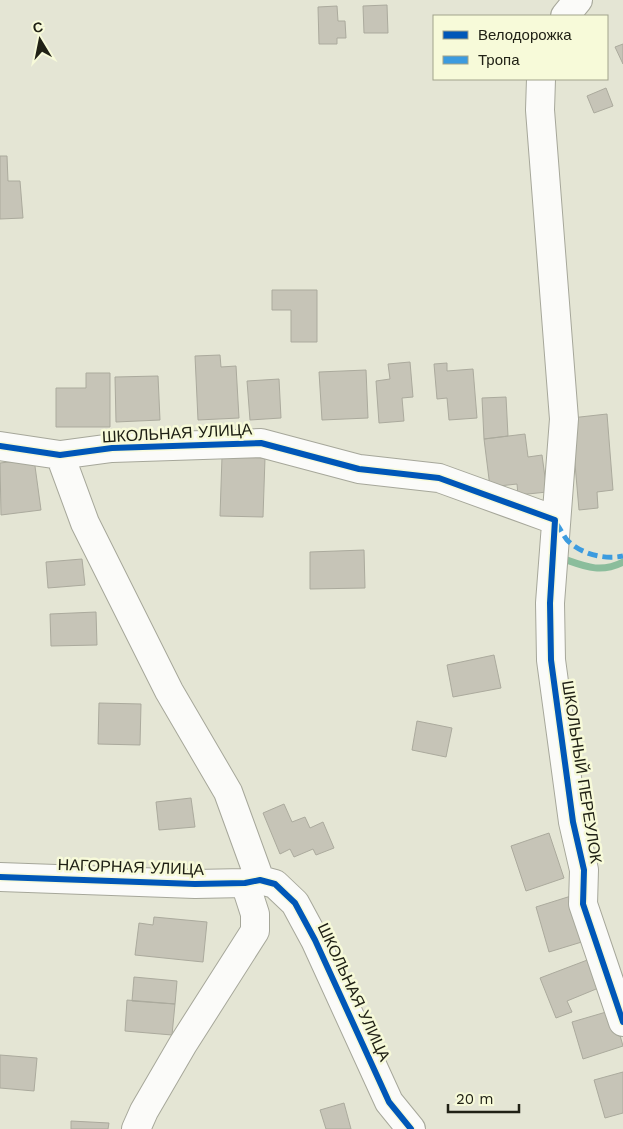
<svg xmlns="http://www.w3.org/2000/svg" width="623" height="1129" viewBox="0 0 623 1129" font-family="'Work Sans',sans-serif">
	<rect width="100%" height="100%" fill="#e4e5d4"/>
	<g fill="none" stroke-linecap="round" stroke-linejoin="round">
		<!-- stream -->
		<path stroke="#8bbd9c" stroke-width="7" d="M561 558C584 566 600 574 623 562"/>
	</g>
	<!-- building -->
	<path fill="#c6c4b7" stroke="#abaa9d" d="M387 5 388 33H364L363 6Z
		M337 6 338 21H345L346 38H337V44H319L318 7Z
		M623 44V64L615 47Z
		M606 88 613 106 594 113 587 96Z
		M0 156H7L8 181H20L23 218 0 219Z
		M272 290H317V342H291V310H272Z
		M220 355 221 367 236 366 239 418 198 420 195 356Z
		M410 362 413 397 402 398 404 421 379 423 376 381 390 379 388 364Z
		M447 363V371L473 369 477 418 449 420 447 398 437 399 434 364Z
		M366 370 368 418 322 420 319 372Z
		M86 373H110V427H56V388H86Z
		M158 376 160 420 116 422 115 377Z
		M279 379 281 418 250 420 247 381Z
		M506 397 508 436 484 439 482 398Z
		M607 414 613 490 597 492 598 508 579 510 571 418Z
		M525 434 528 457 542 455 547 492 518 495 517 484 490 487 484 439Z
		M222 457 265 458 263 517 220 516Z
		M34 459 41 510 1 515 0 463Z
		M364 550 365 588 310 589V552Z
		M82 559 85 585 48 588 46 562Z
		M96 612 97 645 51 646 50 614Z
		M494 655 501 688 453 697 447 665Z
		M99 703 141 704 140 745 98 744Z
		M417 721 452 728 446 757 412 750Z
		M191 798 195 827 159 830 156 802Z
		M284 804 292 822 305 817 310 828 323 822 334 848 316 855 313 849 294 857 290 849 280 854 263 813Z
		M549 833 564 878 526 891 511 846Z
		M571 896 585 941 549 952 536 907Z
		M154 917 207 922 203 962 135 955 139 923 153 925Z
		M590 959 601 987 567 1001 572 1012 556 1018 540 978Z
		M134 977 177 981 175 1004 132 1001Z
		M127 1000 175 1004 172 1035 125 1031Z
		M613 1010 623 1046 583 1059 572 1022Z
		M0 1055 37 1058 34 1091 0 1088Z
		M623 1072V1113L605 1118 594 1080Z
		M344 1103 351 1129H326L320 1110Z
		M71 1121 109 1123 108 1129H71Z"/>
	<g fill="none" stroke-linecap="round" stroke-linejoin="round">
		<!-- minor casing -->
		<g stroke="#a6a79a" stroke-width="30">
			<path id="minor" d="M565 16 578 0
				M541 79 540 110 564 419 550 603 551 660 573 822 584 870 583 904 623 1022
				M0 446 60 455 112 448 261 443 359 469 439 478 555 520
				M60 455 85 523 169 691 228 792 260 880
				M0 877 195 884 245 883 260 880 275 884 295 903 315 940 389 1102 411 1129
				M136 1129 144 1111 183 1044 255 931V914L245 883"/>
		</g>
		<!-- minor -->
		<use href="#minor" stroke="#fbfbf9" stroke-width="28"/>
		<!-- quiet -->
		<path stroke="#3c9bdf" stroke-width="5" stroke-dasharray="10 5" stroke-linecap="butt" d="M556 523C560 528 563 535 567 540 581 554 604 560 623 556"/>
		<!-- cycleway casing -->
		<g stroke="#f7fad9" stroke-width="9">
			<path id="cycleway" d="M0 446 60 455 112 448 261 443 359 469 439 478 555 520 550 603 551 660 573 822 584 870 583 904 623 1022
				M0 877 195 884 245 883 260 880 275 884 295 903 315 940 389 1102 411 1129"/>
		</g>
		<!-- cycleway -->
		<use href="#cycleway" stroke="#0057b8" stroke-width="6"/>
	</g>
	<g text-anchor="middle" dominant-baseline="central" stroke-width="5" stroke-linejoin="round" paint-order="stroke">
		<!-- street labels -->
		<g font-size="16" fill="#202115" stroke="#f7fad9">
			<text transform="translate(177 433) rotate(-3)">ШКОЛЬНАЯ УЛИЦА</text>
			<text transform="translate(582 772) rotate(81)">ШКОЛЬНЫЙ ПЕРЕУЛОК</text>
			<text transform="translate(131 867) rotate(2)">НАГОРНАЯ УЛИЦА</text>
			<text transform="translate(354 992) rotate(65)">ШКОЛЬНАЯ УЛИЦА</text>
		</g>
	</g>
	<!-- legend -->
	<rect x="433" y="15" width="175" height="65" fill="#f7fad9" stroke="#a1a38b"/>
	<rect x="443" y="31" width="25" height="8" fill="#0057b8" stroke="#a1a38b"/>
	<text x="478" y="40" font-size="15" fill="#202115">Велодорожка</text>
	<rect x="443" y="56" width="25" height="8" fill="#3c9bdf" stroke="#a1a38b"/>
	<text x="478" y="65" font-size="15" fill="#202115">Тропа</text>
	<!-- north arrow -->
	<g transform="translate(40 40) rotate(350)" stroke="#f7fad9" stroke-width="4" paint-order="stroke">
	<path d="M0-4L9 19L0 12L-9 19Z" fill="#202115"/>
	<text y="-8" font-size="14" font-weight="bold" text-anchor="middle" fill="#202115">С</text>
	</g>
	<!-- scale -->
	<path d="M448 1104v8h71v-8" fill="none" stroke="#202115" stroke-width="2.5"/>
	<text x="456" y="1104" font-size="15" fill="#202115" stroke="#f7fad9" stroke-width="4" paint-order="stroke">20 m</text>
</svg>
